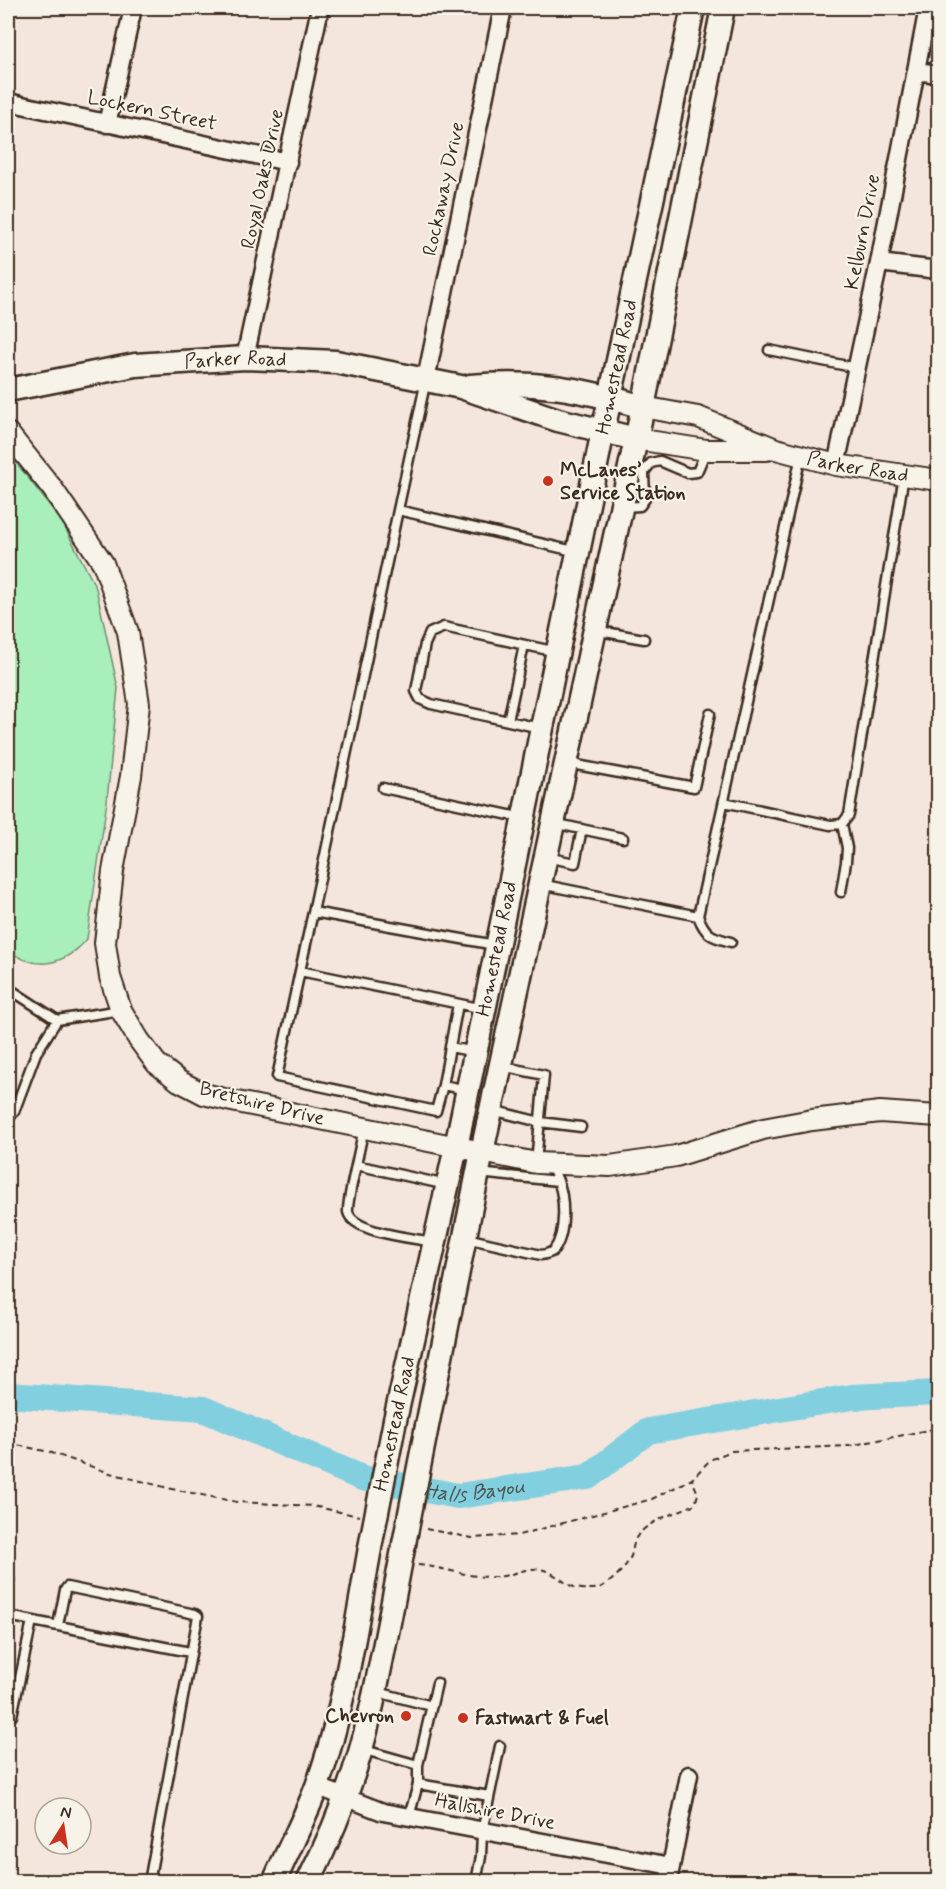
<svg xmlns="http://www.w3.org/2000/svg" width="946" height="1889" viewBox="0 0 946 1889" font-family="Mynerve,sans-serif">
	<rect width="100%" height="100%" fill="#f5e6dd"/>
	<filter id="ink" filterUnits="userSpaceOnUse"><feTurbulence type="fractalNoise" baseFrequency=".0167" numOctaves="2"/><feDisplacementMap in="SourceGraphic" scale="12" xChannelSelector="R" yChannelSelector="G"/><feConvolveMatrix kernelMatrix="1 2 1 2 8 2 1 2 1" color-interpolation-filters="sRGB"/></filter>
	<g filter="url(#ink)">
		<!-- green -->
		<path fill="#a8efbc" stroke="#728c6d" stroke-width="1.5" d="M8 452 61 520 96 588 118 688 107 801 87 939C65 965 36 972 8 950Z"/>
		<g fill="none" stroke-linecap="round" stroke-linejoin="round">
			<!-- river -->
			<path stroke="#81cfdf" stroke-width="26" id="s1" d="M8 1395 203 1409 362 1478 458 1496 588 1477 648 1431 852 1397 938 1393"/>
			<!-- service casing -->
			<g stroke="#3b2a1e" stroke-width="13">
				<path id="service" d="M769 350 857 368
					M622 507 640 506 645 499 644 472 651 463 660 461 688 473 697 472 706 451
					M398 510 426 380
					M594 630 644 639
					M508 721 524 645
					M540 728 431 704 420 699 416 691 425 644 430 633 444 627 557 652
					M566 763 694 787 710 714
					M383 788 523 818
					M724 802 830 825 842 824 849 815 904 475
					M553 823 623 838
					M546 857 575 863 582 829
					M540 884 698 916 801 456
					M841 892 846 862 847 848 842 824
					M313 912 300 971 484 1009
					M698 916C706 936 712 937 731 942
					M495 945 313 912 398 510 578 552
					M300 971 277 1077 436 1111 443 1085
					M8 988 57 1020 121 1010
					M458 1004 450 1047 475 1052
					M450 1047 443 1085 467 1090
					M501 1066 544 1075 536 1163
					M492 1110 540 1122 581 1127
					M8 1119 14 1112 36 1053 57 1020
					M364 1128 356 1165 447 1185
					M356 1165C354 1175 347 1204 348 1212 353 1233 414 1238 433 1242
					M478 1173 558 1181
					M466 1238 541 1255C546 1254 550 1254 554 1250 566 1234 565 1198 558 1181 556 1175 552 1169 549 1164
					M8 1576 9 1579 8 1590
					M8 1616 190 1652
					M58 1625 65 1590 67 1587 195 1614 198 1616 149 1882
					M377 1692 432 1706
					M12 1716 32 1621
					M361 1749 418 1765
					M418 1784 489 1796
					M409 1817 418 1784V1765L437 1683
					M476 1882 481 1856 482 1832 500 1746"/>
			</g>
			<!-- minor casing -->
			<g stroke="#3b2a1e" stroke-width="21">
				<path id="minor" d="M916 71 938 74
					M8 102 288 162
					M107 124 133 8
					M879 263 938 270
					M245 358 320 8
					M426 379 503 8
					M836 465 879 263 928 8
					M316 1786 383 1812 671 1866
					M668 1882 689 1775"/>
			</g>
			<!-- tertiary casing -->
			<g stroke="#3b2a1e" stroke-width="24">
				<g id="tertiary">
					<path id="s2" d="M643 407 698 417 776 449 836 465 938 480"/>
					<path d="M8 433 52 488 103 563 128 632 139 704 131 776 113 871 105 943 110 977 121 1010 139 1040 156 1063 179 1081 204 1094 232 1101 536 1163 610 1166 676 1156 763 1129 812 1120 880 1112 938 1116"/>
					<path d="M636 439 706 450H767"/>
				</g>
			</g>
			<!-- secondary casing -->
			<g stroke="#3b2a1e" stroke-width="27">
				<g id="secondary">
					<path d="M470 386C534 380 582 389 643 407"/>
					<path id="s3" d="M8 390 135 365 245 358 336 362 461 387 558 420 636 439"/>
					<path id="s4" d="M395 1420 456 1147 603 431 693 8"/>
					<path d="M427 1426 482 1152 643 407 723 8"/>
					<path d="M274 1882C288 1850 305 1818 317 1786 345 1709 357 1618 372 1537"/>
					<path d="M308 1882C335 1829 357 1772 370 1714 383 1658 393 1601 404 1544"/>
				</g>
			</g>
			<!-- path -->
			<path stroke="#3b2a1e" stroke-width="2" stroke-dasharray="6 4.5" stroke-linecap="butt" d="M8 1443 49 1452 110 1473 172 1489 237 1502 313 1506 359 1516
				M426 1529 472 1538 519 1535 652 1499 692 1479 710 1460 731 1451 849 1446 938 1428
				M418 1565C443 1567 466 1577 491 1577 507 1578 526 1567 540 1569 561 1573 565 1591 590 1589 591 1589 598 1589 599 1588 611 1583 626 1568 631 1556 633 1551 633 1543 636 1538 646 1521 677 1513 695 1504L698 1494 692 1479"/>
			<!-- service -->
			<use href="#service" stroke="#f7f3e8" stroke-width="8"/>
			<!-- minor -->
			<use href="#minor" stroke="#f7f3e8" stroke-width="16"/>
			<!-- tertiary -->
			<use href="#tertiary" stroke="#f7f3e8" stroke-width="20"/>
			<!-- secondary -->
			<use href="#secondary" stroke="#f7f3e8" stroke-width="22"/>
			<!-- secondary-bridge casing -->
			<g stroke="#3b2a1e" stroke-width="27" stroke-linecap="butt">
				<path id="secondary-bridge" d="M372 1537 395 1420
					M404 1544 427 1426"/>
			</g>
			<!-- secondary-bridge -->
			<use href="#secondary-bridge" stroke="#f7f3e8" stroke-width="22"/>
		</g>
	</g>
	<!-- markers -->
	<g fill="#c8321e" stroke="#f7f3e8" stroke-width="2">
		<circle cx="548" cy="481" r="6"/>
		<circle cx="406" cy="1716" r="6"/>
		<circle cx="463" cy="1718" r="6"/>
	</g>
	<g text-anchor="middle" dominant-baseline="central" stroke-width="4.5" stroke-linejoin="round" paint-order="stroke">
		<!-- street labels -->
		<g font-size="20" fill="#3b2a1e" stroke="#f7f3e8">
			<text transform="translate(152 111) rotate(12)">Lockern Street</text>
			<text transform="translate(263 179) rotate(-78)">Royal Oaks Drive</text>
			<text transform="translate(444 189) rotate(-78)">Rockaway Drive</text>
			<text transform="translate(863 232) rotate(-79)">Kelburn Drive</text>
			<text stroke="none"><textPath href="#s3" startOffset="230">Parker Road</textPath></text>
			<text stroke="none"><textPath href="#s4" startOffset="1076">Homestead Road</textPath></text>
			<text stroke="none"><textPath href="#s2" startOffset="224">Parker Road</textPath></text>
			<text stroke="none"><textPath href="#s4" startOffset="482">Homestead Road</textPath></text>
			<text transform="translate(262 1104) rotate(14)">Bretshire Drive</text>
			<text transform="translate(395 1424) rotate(-78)">Homestead Road</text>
			<text transform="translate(495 1812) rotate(11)">Hallshire Drive</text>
		</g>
		<!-- poi labels -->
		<g font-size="20" font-weight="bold" fill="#3b2a1e" stroke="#f7f3e8" text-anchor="start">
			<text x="560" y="470">McLanes’<tspan x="560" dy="23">Service Station</tspan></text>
			<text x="394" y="1716" text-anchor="end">Chevron</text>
			<text x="475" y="1718">Fastmart &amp; Fuel</text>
		</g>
		<!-- water labels -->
		<g font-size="21" font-style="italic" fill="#4c534e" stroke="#f7f3e8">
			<text stroke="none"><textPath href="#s1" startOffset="483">Halls Bayou</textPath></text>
		</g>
	</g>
	<!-- margin -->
	<rect width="946" height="1889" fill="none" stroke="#f7f3e8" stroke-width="30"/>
	<rect x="15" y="15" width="916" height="1859" fill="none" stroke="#3b2a1e" stroke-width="2" filter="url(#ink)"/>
	<!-- north arrow -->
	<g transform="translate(63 1826) rotate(12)"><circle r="28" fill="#f7f3e8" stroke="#aca397" stroke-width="1.5"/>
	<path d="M0-4.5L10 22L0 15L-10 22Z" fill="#c8321e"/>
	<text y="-9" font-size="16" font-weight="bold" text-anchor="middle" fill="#3b2a1e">N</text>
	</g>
</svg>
